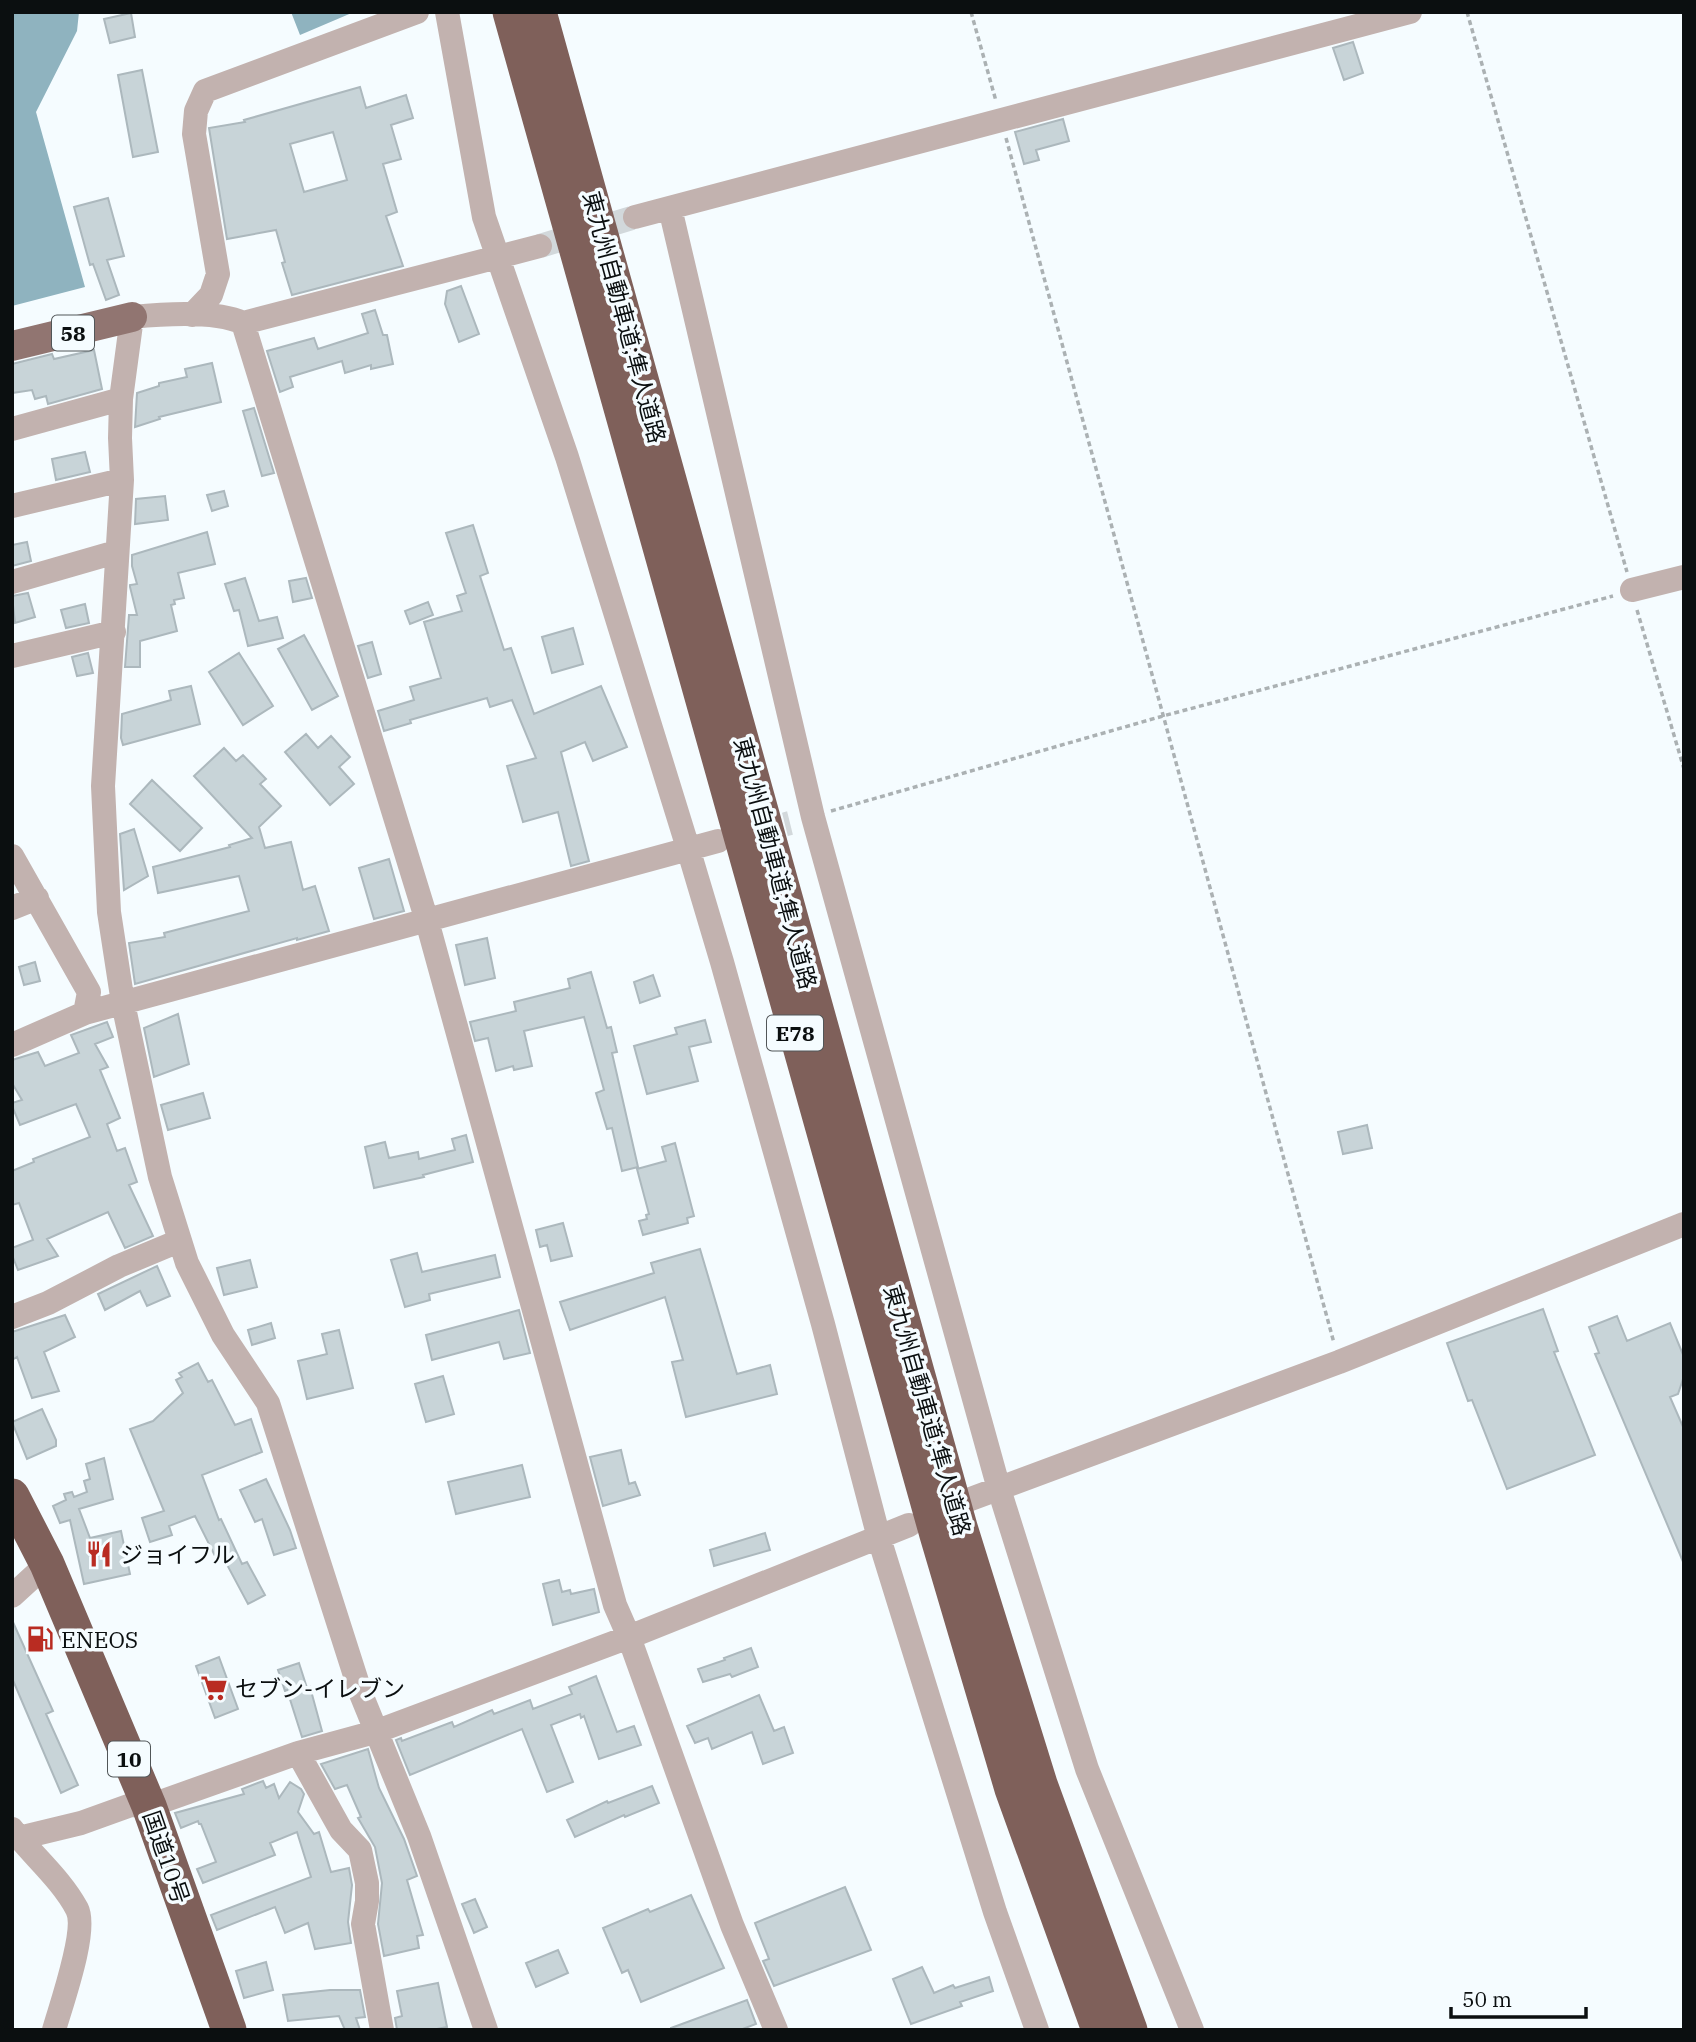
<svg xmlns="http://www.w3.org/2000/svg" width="1696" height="2042" viewBox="0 0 1696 2042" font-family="'IBM Plex Serif','Noto Sans JP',serif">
	<rect width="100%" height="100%" fill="#f5fcff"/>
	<!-- water -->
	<path fill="#8fb3bf" d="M12 12H79L77 31 36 112 85 287 12 306Z
		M291 12H354L300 35Z"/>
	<!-- building -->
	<path fill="#c8d4d8" stroke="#acb8bd" stroke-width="2" fill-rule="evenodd" d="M131 13 135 37 110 43 104 19Z
		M1353 42 1363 73 1344 80 1333 48Z
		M142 70 158 152 133 157 118 75Z
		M360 87 366 108 406 95 413 118 391 125 401 159 383 164 397 212 386 216 403 266 292 295 282 263 285 262 276 230 227 239 209 128 245 122 244 120ZM333 132 347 180 304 192 290 144Z
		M1063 119 1069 141 1036 150 1039 160 1024 164 1015 132Z
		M108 198 124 256 107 260 119 295 106 300 93 264 90 265 74 207Z
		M461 286 479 334 459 342 445 304 447 291Z
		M375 310 383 335H387L393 364 371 369V365L345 373 342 361 290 377 293 387 280 392 267 351 314 338 318 349 368 333 362 314Z
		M94 350 102 389 48 404 46 396 35 399 32 390 12 393V364L52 354 54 359Z
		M212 363 221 402 159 417 160 419 135 427 137 393 159 386V383L187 377 185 369Z
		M254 408 274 473 262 476 243 411Z
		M85 452 90 472 56 480 52 459Z
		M224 491 228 506 212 511 207 495Z
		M165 496 168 520 135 524 136 499Z
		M473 525 488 573 480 576 504 650 511 648 534 714 601 686 627 747 593 761 585 742 561 752 589 861 571 866 558 812 523 822 507 766 536 758 512 700 490 707 487 698 410 720 411 723 384 731 378 711 414 700 410 687 441 678 424 622 462 611 457 596 466 593 446 533Z
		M207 532 215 564 178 573 184 598 174 600 175 604 171 605 177 631 140 641V667H125L129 615H137L130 587V585L137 584 132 566V555Z
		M27 542 31 561 12 566V545Z
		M245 578 259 621 277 617 283 638 248 646 239 610 234 611 225 584Z
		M306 578 312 598 293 602 289 581Z
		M28 593 35 617 15 623 12 596Z
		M428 602 433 615 410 624 405 611Z
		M85 604 89 623 66 628 61 610Z
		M573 628 583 664 552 673 542 637Z
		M304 635 338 696 312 710 278 649Z
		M372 642 381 674 368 678 358 646Z
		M88 653 93 673 77 676 72 657Z
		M239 653 273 706 243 725 209 672Z
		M191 686 200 724 123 745 121 738 122 714 171 700 169 691Z
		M306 734 318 748 331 736 350 757 339 767 354 784 330 805 285 752Z
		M224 748 236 761 243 755 266 779 260 784 281 806 259 827 265 848 291 842 303 890 315 886 329 931 297 940V938L135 984 129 943 165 937 164 933 249 911 239 876 158 893 153 867 230 847 229 845 252 838 194 776Z
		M152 780 202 828 180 851 130 804Z
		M134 829 148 876 124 890 120 834Z
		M389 859 404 911 374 919 359 868Z
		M487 938 495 978 465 985 456 945Z
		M35 962 40 981 24 985 19 967Z
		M591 972 607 1028 611 1027 617 1052 612 1053 638 1167 622 1171 612 1128 607 1129 596 1093 604 1090 584 1017 524 1031 532 1066 514 1070 513 1066 496 1071 488 1038 475 1041 470 1022 516 1011 514 1002 570 988 568 979Z
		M653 975 660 996 640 1003 634 982Z
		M178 1014 189 1064 154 1077 144 1028Z
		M705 1020 711 1042 689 1047 698 1081 647 1094 634 1046 677 1034 675 1028Z
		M107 1022 113 1037 95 1044 108 1067 100 1070 120 1118 107 1124 117 1151 125 1148 137 1182 129 1185 153 1236 125 1248 108 1212 47 1239 58 1256 18 1270 12 1255V1248L33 1240 19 1203 12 1205V1171L34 1162 33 1159 90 1137 76 1104 20 1125 12 1106V1103L22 1100 12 1083V1060L38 1052 45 1066 79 1053 71 1035Z
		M203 1093 210 1118 168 1130 161 1105Z
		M1367 1125 1372 1148 1343 1154 1338 1132Z
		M466 1135 473 1162 423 1175 424 1177 374 1188 365 1147 385 1142 389 1158 418 1152 419 1159 455 1150 452 1139Z
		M675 1143 694 1216 687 1218 688 1223 643 1235 639 1221 647 1219 646 1215 649 1214 637 1169 666 1161 662 1147Z
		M563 1223 572 1256 551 1261 547 1245 540 1247 536 1230Z
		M700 1249 737 1374 770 1365 777 1394 686 1417 672 1362 683 1360 665 1297 570 1330 560 1302 654 1273 651 1263Z
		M417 1253 422 1272 495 1255 500 1277 429 1294 430 1300 405 1307 391 1260Z
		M250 1260 257 1287 224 1295 217 1268Z
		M157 1266 170 1296 147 1306 140 1291 105 1310 98 1294Z
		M1543 1309 1558 1351 1554 1352 1595 1455 1507 1489 1472 1400 1468 1401 1447 1343Z
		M519 1310 530 1353 504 1359 499 1342 432 1360 426 1335Z
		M65 1315 75 1337 44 1352 59 1391 32 1398 17 1357 12 1360V1332Z
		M1617 1316 1627 1341 1670 1323 1684 1357V1376L1678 1394 1670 1397 1684 1429V1564L1595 1354 1599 1353 1589 1327Z
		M271 1323 275 1338 252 1345 248 1330Z
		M339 1330 353 1388 307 1399 298 1361 327 1354 322 1334Z
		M198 1363 208 1382 212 1380 235 1425 251 1419 262 1452 202 1475 219 1520 221 1519 242 1564 247 1562 265 1595 248 1604 224 1559 218 1562 195 1516 169 1526 172 1535 150 1542 142 1518 164 1511 130 1429 153 1421 183 1393 176 1380 182 1377 179 1373Z
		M443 1376 454 1414 426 1422 415 1384Z
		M42 1409 56 1440V1446L27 1459 12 1422Z
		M621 1450 629 1484 635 1482 640 1495 603 1506 590 1457Z
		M104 1458 113 1499 79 1509 90 1538 121 1531 130 1574 84 1584 70 1520 60 1523 53 1506 66 1500 64 1494 72 1492 74 1497 87 1492 84 1481 90 1479 86 1464Z
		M522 1465 530 1497 456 1514 448 1482Z
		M266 1479 290 1530 296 1548 274 1555 262 1519 255 1522 240 1490Z
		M765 1533 770 1550 714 1566 710 1550Z
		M559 1580 562 1592 570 1590 571 1594 594 1589 599 1612 553 1625 543 1584Z
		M12 1620 53 1711 46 1714 78 1785 61 1793 12 1678Z
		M751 1648 758 1667 732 1677 730 1674 703 1682 698 1669 725 1660 724 1658Z
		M219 1657 238 1709 215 1718 196 1666Z
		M299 1663 307 1688 310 1687 322 1731 302 1737 287 1690 285 1691 278 1670Z
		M596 1676 617 1732 634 1726 641 1745 599 1759 584 1716 581 1718 580 1714 551 1725 573 1782 547 1792 522 1729 410 1775 396 1740 401 1738 402 1741 452 1722 454 1727 492 1710 494 1714 530 1700 533 1709 572 1694 569 1687Z
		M759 1695 774 1731 784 1727 793 1753 763 1764 752 1732 712 1749 708 1738 695 1743 687 1726Z
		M368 1749 379 1788 404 1839 417 1876 407 1880 423 1935 417 1936 419 1948 384 1956 378 1924 382 1883 375 1847 358 1818 361 1817 347 1785 335 1789 321 1764Z
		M263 1781 266 1788 274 1784 279 1798 290 1782 301 1789 304 1794 298 1812 314 1834 319 1832 331 1872 349 1868 352 1885 348 1922 351 1943 315 1949 308 1923 285 1933 275 1907 217 1930 211 1915 311 1877 297 1832 270 1843 275 1855 203 1883 197 1869 216 1862 201 1824H199L198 1821 181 1828 175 1813 244 1794 242 1789Z
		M652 1786 659 1803 625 1817 624 1815 575 1837 567 1820 607 1801 608 1803Z
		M845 1887 871 1950 774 1986 763 1961 769 1959 755 1923Z
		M691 1895 724 1968 641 2002 628 1970 622 1973 603 1928 648 1909 650 1912Z
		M475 1899 487 1927 474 1933 462 1904Z
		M558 1950 568 1973 536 1987 526 1963Z
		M266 1962 273 1990 244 1998 236 1971Z
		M922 1967 934 1993 953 1985 955 1988 989 1977 993 1991 960 2002 962 2006 911 2024 893 1979Z
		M438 1983 447 2027 432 2030H397L395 2018 402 2016 397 1991Z
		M330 1990H360L365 2017 356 2018 360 2030H345L339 2016 288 2021 283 1995Z
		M747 2000 756 2024 740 2030H671V2028Z"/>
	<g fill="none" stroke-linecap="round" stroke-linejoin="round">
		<!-- minor-tunnel -->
		<path stroke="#d2d8db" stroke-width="24" stroke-dasharray="24 12" stroke-linecap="butt" d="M540 246 635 217
			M750 833 790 823"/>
		<!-- path -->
		<path stroke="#abb1b3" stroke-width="3.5" stroke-dasharray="5 3.5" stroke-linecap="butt" d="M971 12 996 101
			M1467 12 1627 572
			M1006 138 1334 1343
			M1637 610 1684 769
			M831 811 1163 716 1613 596"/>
		<!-- minor -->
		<path stroke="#c2b2af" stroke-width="24" d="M447 12 484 217 567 457 688 848 722 962 823 1324 879 1538 995 1912 1037 2030
			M670 208 813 817 999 1489 1087 1769 1192 2030
			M635 217 1410 12
			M192 315 211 295 218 274 194 134 196 111 205 91 417 12
			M243 323 427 921 615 1605 629 1637 732 1925 776 2030
			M12 429 121 399
			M12 506 122 480
			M12 582 116 552
			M1632 590 1684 577
			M12 656 114 632
			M12 856 89 992 85 1013
			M12 908 37 898
			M12 1045 85 1013 718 841
			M12 1317 48 1303 119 1266 179 1241
			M968 1500 1339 1362 1684 1224
			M12 1596 47 1564
			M298 1753 341 1830 360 1850 367 1883V1901L363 1924 382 2030
			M12 1829C33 1856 61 1879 77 1909 88 1930 61 2005 54 2030
			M19 1838 81 1823 131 1805 149 1806 298 1753 375 1732 629 1637 909 1525
			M486 2030 419 1836 361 1694 268 1403 223 1335 187 1263 160 1177 123 1003 109 912 103 786 122 480 120 438 121 399 132 317C163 314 215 310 243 323L540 246"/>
		<!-- major -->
		<path stroke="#917571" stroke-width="30" d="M12 346 132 317"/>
		<!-- highway -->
		<path stroke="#7f605a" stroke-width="35" d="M510 12 937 1535 1012 1789 1099 2030
			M539 12 960 1527 1040 1784 1130 2030
			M12 1496 47 1564 149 1806 229 2030"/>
	</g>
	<!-- icons -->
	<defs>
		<g id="restaurant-bare" transform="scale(2.1)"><path d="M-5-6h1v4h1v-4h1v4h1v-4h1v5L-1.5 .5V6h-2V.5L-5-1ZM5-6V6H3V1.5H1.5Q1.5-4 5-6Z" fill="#b92c22" stroke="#f5fcff" stroke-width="2.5" paint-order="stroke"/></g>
		<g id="fuel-bare" transform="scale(2.1)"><path d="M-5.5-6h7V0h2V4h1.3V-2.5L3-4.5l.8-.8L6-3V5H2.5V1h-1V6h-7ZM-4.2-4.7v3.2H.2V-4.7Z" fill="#b92c22" stroke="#f5fcff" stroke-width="2.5" paint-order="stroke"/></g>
		<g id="supermarket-bare" transform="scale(2.1)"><path d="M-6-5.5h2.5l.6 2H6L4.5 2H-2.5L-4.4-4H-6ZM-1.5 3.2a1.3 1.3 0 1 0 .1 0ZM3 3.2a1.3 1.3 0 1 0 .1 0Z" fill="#b92c22" stroke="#f5fcff" stroke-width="2.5" paint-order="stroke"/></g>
	</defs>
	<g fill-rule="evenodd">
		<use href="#restaurant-bare" x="99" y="1554"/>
		<use href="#fuel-bare" x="40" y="1639"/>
		<use href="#supermarket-bare" x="214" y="1688"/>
	</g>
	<g text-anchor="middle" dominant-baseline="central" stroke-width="7" stroke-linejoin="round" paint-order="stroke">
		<!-- shield labels -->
		<g fill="#f5fcff" stroke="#515658" stroke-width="2">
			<rect x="52" y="315.5" width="42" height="35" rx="5"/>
			<rect x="767" y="1015.5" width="56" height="35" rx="5"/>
			<rect x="108" y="1741.5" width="42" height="35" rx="5"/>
		</g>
		<g font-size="21" font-weight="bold" fill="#0b0f10">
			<text x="73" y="333">58</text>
			<text x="795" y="1033">E78</text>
			<text x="129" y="1759">10</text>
		</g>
		<!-- street labels -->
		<g font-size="23" fill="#0b0f10" stroke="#f5fcff">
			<text transform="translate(625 317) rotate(75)">東九州自動車道;隼人道路</text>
			<text transform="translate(776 863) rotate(75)">東九州自動車道;隼人道路</text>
			<text transform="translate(928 1410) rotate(74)">東九州自動車道;隼人道路</text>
			<text transform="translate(167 1857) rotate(71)">国道10号</text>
		</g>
		<!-- poi labels -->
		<g font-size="23" fill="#0b0f10" stroke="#f5fcff" text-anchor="start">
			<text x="120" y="1554">ジョイフル</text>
			<text x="61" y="1639">ENEOS</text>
			<text x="235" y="1688">セブン-イレブン</text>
		</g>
	</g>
	<!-- border -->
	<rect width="1696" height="2042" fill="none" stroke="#0b0f10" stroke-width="28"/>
	<!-- scale -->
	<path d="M1451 2007v10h135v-10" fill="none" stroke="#0b0f10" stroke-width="3.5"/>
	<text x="1462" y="2007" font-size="21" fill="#0b0f10" stroke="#f5fcff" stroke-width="5" paint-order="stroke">50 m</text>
</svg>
